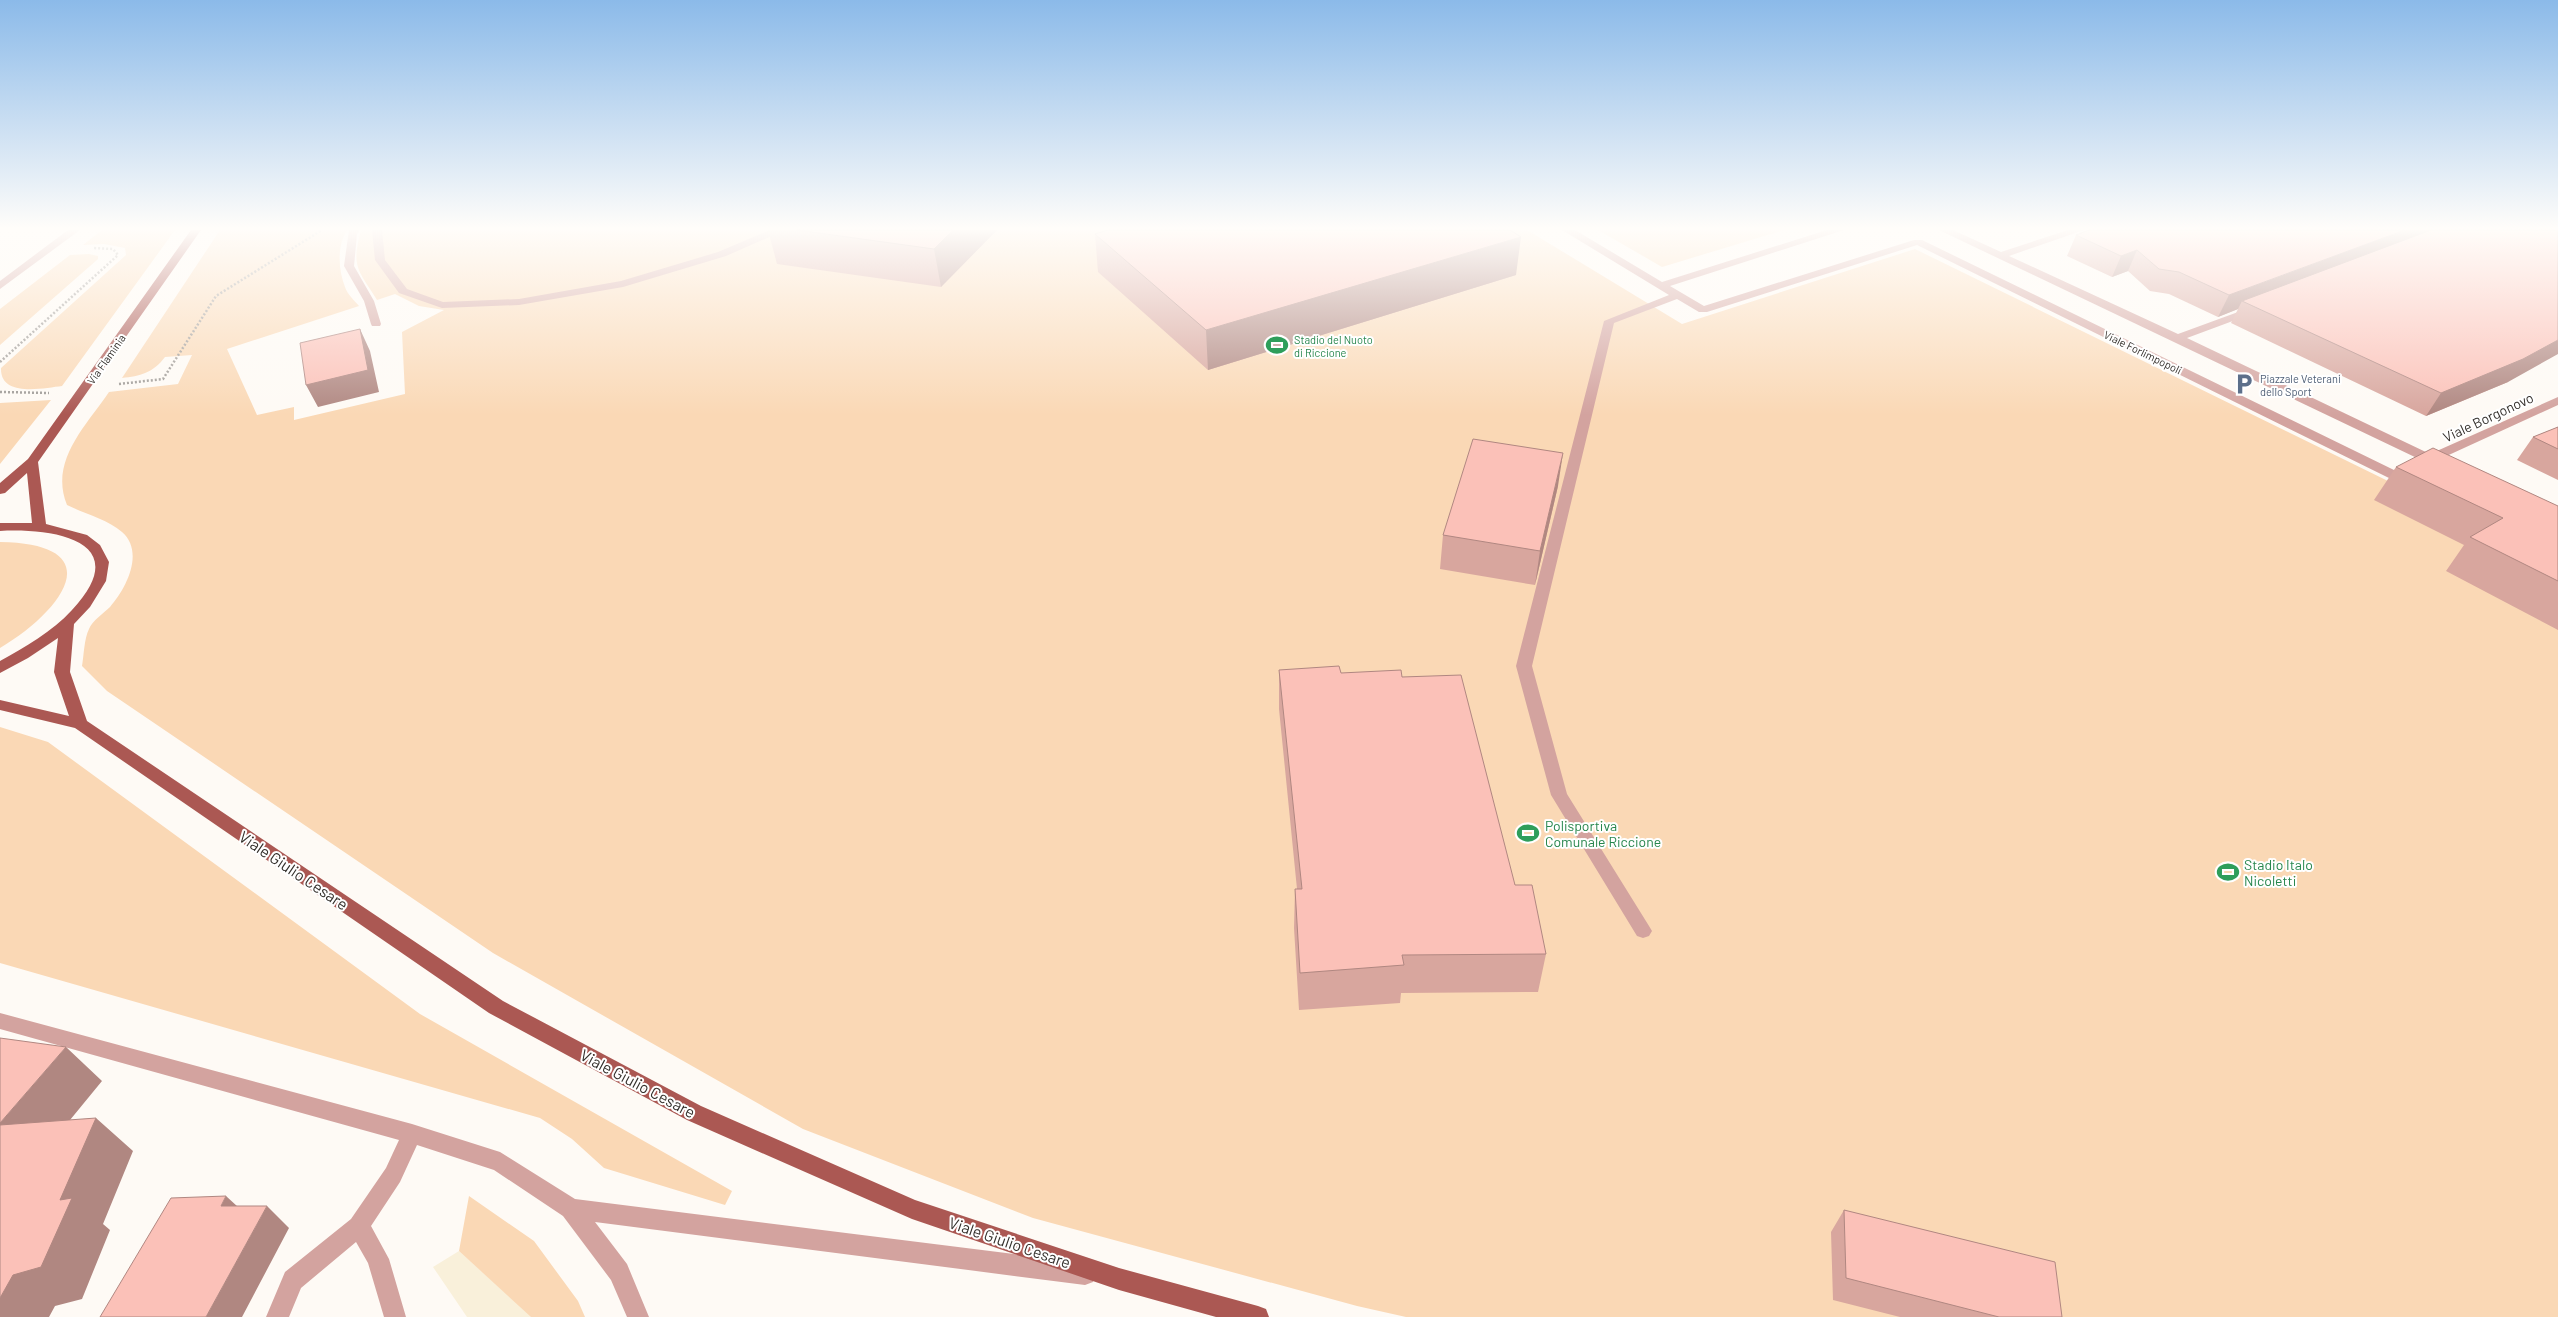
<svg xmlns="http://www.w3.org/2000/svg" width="2558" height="1317" viewBox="0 0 2558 1317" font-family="Barlow,sans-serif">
	<rect width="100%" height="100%" fill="#fefaf5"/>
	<!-- commercial -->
	<path fill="#f9f0da" d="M459 1251 528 1313 531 1317H467L433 1267Z"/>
	<!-- green -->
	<path fill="#fad8b5" d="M102 230H175L62 386C44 388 0 398 1 368L126 255 125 248 104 244 83 245Z
		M220 230H347C337 246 338 269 345 287 347 294 355 301 359 306L227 349 257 415 294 407V420L405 394 402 332 444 310 419 306 395 294 377 300C358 269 351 268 361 230H1527L1682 324 1915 249 2388 481 2558 549V1317H1406L1357 1306 1033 1218 803 1129 493 953 107 691 82 666C84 655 84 639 89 629 92 621 104 613 110 607 126 589 145 552 122 532 107 519 85 514 67 505 49 461 86 426 109 392L178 384 192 355 165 357C153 373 140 376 122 378Z
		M1598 230H1784L1662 267Z
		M89 254 98 256V259L0 345V309L70 255Z
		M51 400 0 464V403Z
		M0 542C114 544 61 612 0 648Z
		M0 727 48 742 420 1014 732 1191 725 1205 604 1168 572 1139 540 1118 0 963Z
		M469 1196 534 1241 578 1301 585 1317H531L459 1251Z"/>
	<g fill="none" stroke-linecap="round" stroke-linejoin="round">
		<!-- path -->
		<path stroke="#9d9995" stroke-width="2.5" stroke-dasharray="2 2" stroke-linecap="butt" d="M0 362 118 255 113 249 93 248
			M119 384 163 379 216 296 322 230
			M0 392 49 393"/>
		<!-- minor -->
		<path fill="#d3a39f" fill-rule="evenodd" d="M68 230H80L0 289V281Z
			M349 230H360L357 234 354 266 374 301 381 324 380 326H372L371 324 364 301 344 266Z
			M372 230H382L385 260 407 289 443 302 519 299 621 281 718 252 770 230H785L726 256 623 287 519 305 442 308 399 293 375 260Z
			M1562 230H1575L1662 282 1827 230H1844L1670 286 1704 306 1914 240H1922L2394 470 2419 459 1939 230H1953L2001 252 2068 230H2084L2009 256 2178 334 2249 308H2257V312L2187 338 2430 454 2558 397V405L2440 459 2442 462 2440 465 2429 464 2399 478H2389L1917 245 1707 312H1699L1677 299 1614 323 1532 666 1567 794 1649 926 1652 931 1649 936 1643 938 1637 936 1551 795 1516 666 1604 321 1669 295Z
			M0 1013 412 1124 500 1152 575 1199 1085 1263 1093 1266 1096 1274 1093 1282 1085 1285 595 1222 627 1264 649 1317H627L611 1280 563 1216 494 1170 417 1145 400 1182 371 1226 389 1259 406 1317H384L368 1263 356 1242 301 1288 289 1317H266L285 1272 351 1219 386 1168 399 1140 0 1029Z"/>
		<!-- major -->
		<path fill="#ab5853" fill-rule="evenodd" d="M191 230H201L38 462 46 524 87 535 100 545 109 562 106 581 90 607 74 624 70 672 87 721 503 1001 701 1106 915 1200 1119 1268 1258 1306 1266 1309 1269 1317H1216L1119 1290 912 1219 687 1120 489 1013 75 728 0 710V700L69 716 54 672 58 638 28 658 0 673V661C25 647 52 632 72 610 136 541 54 528 0 531V523H32L27 473 5 493 0 494V483L28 459Z"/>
	</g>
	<!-- wall -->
	<path fill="#d8a69e" d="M768 230H997L941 287 777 264Z
		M2089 230 2508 382 2426 416 2231 323 2238 309 2218 317 2169 294 2150 291 2128 271 2112 277 2067 256 2076 235Z
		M1095 234 1516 275 1208 370 1098 272Z
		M2558 427V480L2517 460 2533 437Z
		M2396 467 2558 506V630L2446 571 2464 545 2374 500Z
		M1558 486 1535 585 1440 569 1443 535Z
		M1279 670 1402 677 1515 885 1546 954 1538 992 1401 993 1400 1003 1299 1010 1294 928 1295 889H1297L1279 709Z
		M1844 1210 2062 1317H1900L1833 1300 1831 1232Z"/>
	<!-- shaded-wall -->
	<path fill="#b08781" d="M953 230H997L941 287 934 249Z
		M2405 230H2448L2242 301 2238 309 2218 317 2229 295Z
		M1521 237 1516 275 1208 370 1206 330Z
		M2137 250 2128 271 2112 277 2121 256Z
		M360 329 370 351 379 392 318 407 306 385Z
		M2558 340V354L2508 382 2426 416 2441 393Z
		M1563 453 1558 486 1535 585 1540 551Z
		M66 1047 102 1081 38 1159 0 1127V1123Z
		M96 1118 133 1151 103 1224 110 1230 82 1299 55 1306 49 1317H0V1298Z
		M226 1196 250 1218 221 1206Z
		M267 1206 289 1228 242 1317H206Z"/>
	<!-- building -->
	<path fill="#fbc1b8" stroke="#b08781" d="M797 230H953L934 249Z
		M1108 230H1510L1521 237 1206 330 1095 234Z
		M2089 230H2405L2229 295 2179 272 2159 269 2137 250 2121 256 2076 235Z
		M2431 230H2558V340L2523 359 2441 393 2242 301Z
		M360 329 368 370 306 385 300 343Z
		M2558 427V449L2533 437Z
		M1473 439 1563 453 1540 551 1443 535Z
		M2433 448 2558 506V581L2470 537 2503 518 2396 467Z
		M1339 666 1341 673 1401 670 1402 677 1461 675 1515 885H1532L1546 954 1402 955 1404 965 1300 973 1295 889H1302L1279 670Z
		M0 1038 66 1047 0 1123Z
		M96 1118 60 1200 72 1198 41 1267 13 1275 0 1298V1125Z
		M226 1196 221 1206H267L206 1317H100L171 1198Z
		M1844 1210 2055 1262 2062 1317H1999L1846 1278Z"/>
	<!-- sky -->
	<linearGradient id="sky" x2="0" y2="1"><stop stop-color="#8bbae9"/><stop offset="0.55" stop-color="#fffdfa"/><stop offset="1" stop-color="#fffdfa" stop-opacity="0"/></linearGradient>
	<rect width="2558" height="415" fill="url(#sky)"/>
	<!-- icons -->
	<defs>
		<g id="stadium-bare" transform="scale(1.725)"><path d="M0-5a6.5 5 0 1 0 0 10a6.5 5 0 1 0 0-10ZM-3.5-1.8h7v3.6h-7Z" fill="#2e9e5b" stroke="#fff" stroke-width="2.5" paint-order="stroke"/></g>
		<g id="parking-bare" transform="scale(1.725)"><path d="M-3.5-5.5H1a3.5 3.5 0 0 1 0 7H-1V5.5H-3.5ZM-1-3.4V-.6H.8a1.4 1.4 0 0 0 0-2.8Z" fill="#5c6f8a" stroke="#fff" stroke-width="2.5" paint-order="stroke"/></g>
	</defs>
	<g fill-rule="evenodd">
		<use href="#stadium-bare" x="1277" y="345"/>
		<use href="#parking-bare" x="2244" y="384"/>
		<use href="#stadium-bare" x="1528" y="833"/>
		<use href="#stadium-bare" x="2228" y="872"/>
	</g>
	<g text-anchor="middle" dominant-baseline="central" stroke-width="4" stroke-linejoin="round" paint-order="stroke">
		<!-- far-leisure labels -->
		<g font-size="11" fill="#27864d" stroke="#fff" text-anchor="start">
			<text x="1294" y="339">Stadio del Nuoto<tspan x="1294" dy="13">di Riccione</tspan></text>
		</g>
		<!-- far-street labels -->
		<g font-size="11" fill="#34302c" stroke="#fff">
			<text transform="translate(2143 352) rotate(26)">Viale Forlimpopoli</text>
			<text transform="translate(106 359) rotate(-55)">Via Flaminia</text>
		</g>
		<!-- far-service labels -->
		<g font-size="11" fill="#4e5e75" stroke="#fff" text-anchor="start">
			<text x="2260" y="378">Piazzale Veterani<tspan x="2260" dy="13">dello Sport</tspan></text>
		</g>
		<!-- street labels -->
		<g font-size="14" fill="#34302c" stroke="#fff">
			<text transform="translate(2488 417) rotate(-25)">Viale Borgonovo</text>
		</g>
		<!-- leisure labels -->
		<g font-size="14" fill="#27864d" stroke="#fff" text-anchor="start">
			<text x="1545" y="825">Polisportiva<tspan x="1545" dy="16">Comunale Riccione</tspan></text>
			<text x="2244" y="864">Stadio Italo<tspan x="2244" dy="16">Nicoletti</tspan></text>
		</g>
		<!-- near-street labels -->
		<g font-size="16" fill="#34302c" stroke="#fff">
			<text transform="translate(294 870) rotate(34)">Viale Giulio Cesare</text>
			<text transform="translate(638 1083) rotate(28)">Viale Giulio Cesare</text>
			<text transform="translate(1010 1242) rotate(19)">Viale Giulio Cesare</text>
		</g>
	</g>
</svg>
